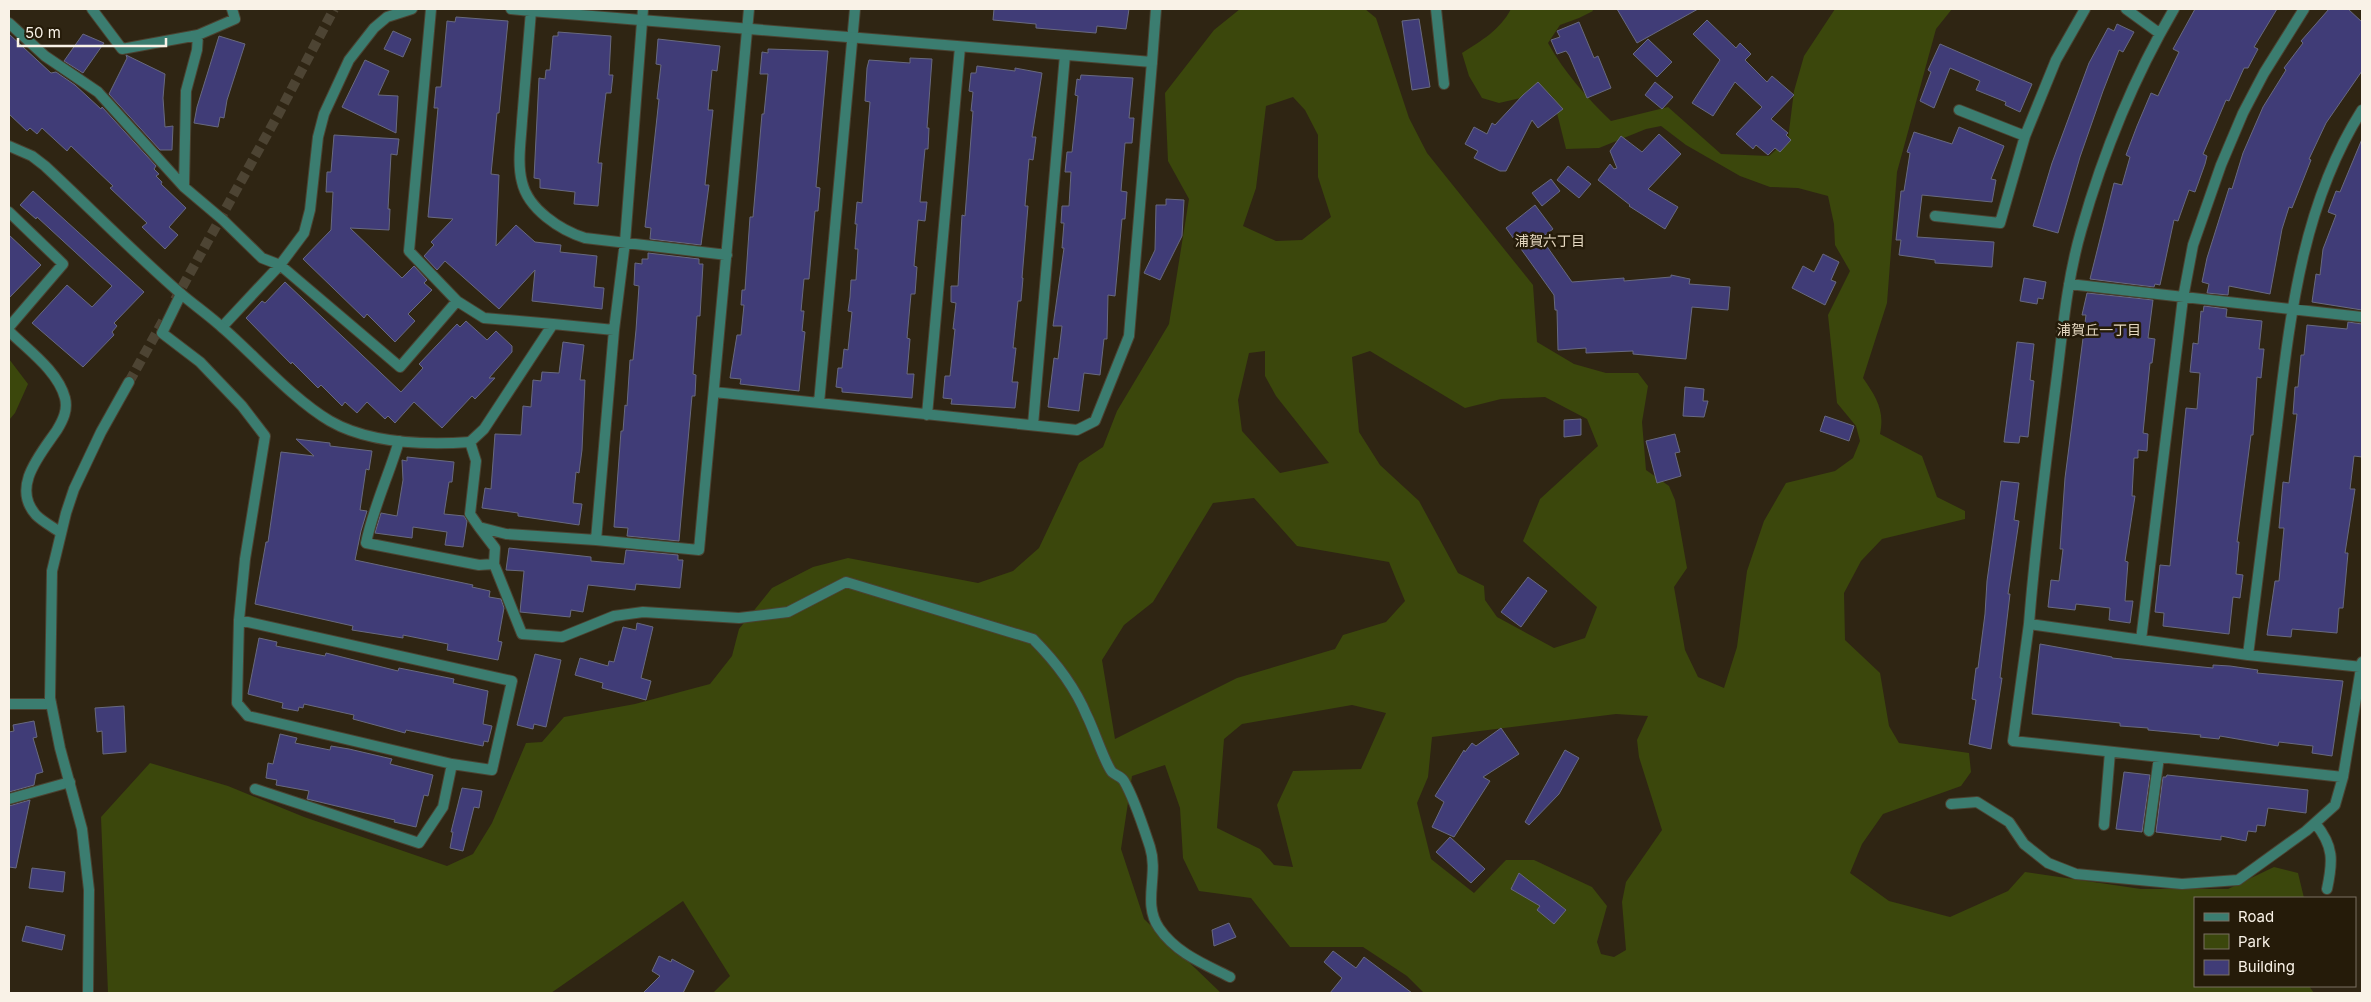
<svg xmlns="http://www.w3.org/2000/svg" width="2371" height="1002" viewBox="0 0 2371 1002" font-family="Inter,'Noto Sans JP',sans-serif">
	<rect width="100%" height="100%" fill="#2f2513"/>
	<!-- green -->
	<path fill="#3b470c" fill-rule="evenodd" d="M1240 9H1365L1376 18 1409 118 1427 153 1533 285 1537 342 1574 364 1606 373H1638L1648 386 1642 422 1646 470 1669 486 1675 500 1687 568 1674 587 1685 650 1698 677 1724 688 1737 647 1747 571 1764 521 1786 483 1835 471 1853 458 1860 441 1856 426 1837 403 1828 315 1850 271 1835 245 1834 224 1828 196 1798 188 1770 187 1740 176 1686 145 1661 126 1646 129 1599 148 1566 149 1553 97 1538 94 1499 103 1482 98 1469 76 1462 53C1481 41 1500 30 1511 9H1592L1593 11 1579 18 1560 25 1548 43C1564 72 1587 98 1611 121L1668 107 1721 154 1769 156 1788 139 1794 91 1804 56 1835 9H1952L1936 29 1897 172 1887 303 1863 378C1876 397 1885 410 1880 434L1922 456 1937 497 1965 511V519L1882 539 1861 561 1844 593 1845 640 1880 673 1889 726 1899 743 1969 753 1971 772 1961 786 1883 814 1862 844 1850 873 1889 901 1950 917 2008 891 2025 872 2141 889H2228L2274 867 2298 873 2304 898H2195V986H2309L2314 993H1424L1407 976 1363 947H1290L1251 898 1199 891 1183 858 1180 808 1165 765 1132 776 1121 849 1144 919 1221 993H713L730 976 683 901 551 993H108L101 817 150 763 228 786 304 817 447 866 473 854 492 823 526 743 542 742 564 717 635 704 710 684 732 656 739 629 772 588 813 567 848 558 978 583 1013 571 1039 548 1079 463 1103 447 1117 411 1169 324 1189 199 1168 161 1165 93 1214 30ZM1293 97 1305 110 1318 135V177L1331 217 1302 240 1276 241 1243 226 1256 188 1266 106ZM1265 351V376L1276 396 1329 463 1280 473 1242 431 1238 400 1249 353ZM1370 351 1465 408 1501 399 1545 397 1587 419 1598 446 1540 499 1523 541 1597 607 1585 638 1554 648 1497 617 1485 600 1484 586 1458 573 1419 501 1380 465 1359 432 1352 357ZM1254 498 1297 546 1389 562 1405 601 1386 622 1343 635 1335 649 1237 678 1115 739 1102 660 1124 625 1153 602 1213 503ZM1352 705 1386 713 1361 769 1293 771 1277 805 1293 867 1274 865 1260 849 1217 828 1224 739 1242 724ZM1616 714 1648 716 1637 740 1639 757 1662 830 1626 882 1622 902 1626 950 1614 957 1601 954 1597 942 1607 906 1592 887 1534 860H1506L1474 893 1431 859 1417 803 1428 777 1432 737Z
		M9 359 28 384 15 413 9 420Z"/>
	<!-- building -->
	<path fill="#403c77" stroke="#68697f" d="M994 9H1129L1126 29 1097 26 1096 33 1036 28V24L993 20Z
		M1617 9H1698L1637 43Z
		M2195 9H2277L2254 47 2258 49 2248 68H2244L2229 101 2226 100 2203 154 2207 156 2205 164 2195 192 2189 190 2178 221 2174 220 2160 285 2155 284 2154 287 2090 279 2114 183 2122 185 2130 157 2126 155 2137 126 2151 93 2158 96 2179 52 2173 49Z
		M2329 9H2348L2362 22V71L2326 123 2309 159 2311 160 2292 208 2289 207 2282 229 2270 294 2229 286 2228 295 2207 293 2209 284 2202 282 2207 258 2229 188 2232 189 2243 153 2263 107 2286 70 2284 68 2303 43 2301 41Z
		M456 17 508 21 499 113H497L491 174 499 175 496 246 516 225 535 242 561 245 560 252 597 256 594 287 604 288 602 309 532 301 535 270 499 309 445 261 437 270 424 256 434 245 431 242 453 219 428 217 438 108H434L436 87H441L447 21 455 22Z
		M1419 19 1430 87 1412 90 1402 21Z
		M1707 20 1736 48 1740 43 1751 54 1745 60 1767 82 1772 76 1794 95 1771 119 1788 133 1786 135 1791 140 1780 152 1775 148 1768 155 1756 145 1753 149 1736 134 1762 107 1735 82 1713 116 1692 103 1720 60 1693 34Z
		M1579 22 1594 58 1598 56 1611 88 1587 98 1569 55 1566 51 1557 54 1551 40 1560 37 1557 31Z
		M2117 24 2134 32 2123 52 2119 50 2103 91 2080 157 2058 233 2033 226 2052 163 2089 63 2108 28 2114 31Z
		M393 31 411 39 403 57 384 49Z
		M558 32 611 36 609 75H613L611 93H606L598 163H602L598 206 574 204 575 192 540 188V179L534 178 539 78 545 79 546 70H550L553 36H558Z
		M9 34 51 73 56 72 75 85 101 109 102 107 156 166 154 169 159 174 156 176 162 182 161 184 186 208 169 227 178 235 165 249 142 227 147 223 110 188 113 186 71 146 67 151 42 128 37 134 30 128 27 131 9 114Z
		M83 34 104 43 83 73 64 61Z
		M219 36 245 44 227 100 224 118 220 117 218 127 194 123 197 107Z
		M658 39 720 46 717 71 712 70 708 110H713L705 185H709L701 245 650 239 651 228 645 227 659 99H657L661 65 656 64Z
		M1648 39 1672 62 1657 77 1633 54Z
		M1940 44 2032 84 2020 112 2005 105 2006 102 1976 90 1980 81 1950 68 1934 108 1920 101 1931 72 1928 70Z
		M768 49 828 51 816 187 820 188 818 211H815L809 279H804L801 311H804L802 331 805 332 799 391 740 384 741 379 730 378 737 335H741L744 305H741L742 290H745L750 217H753L762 114H764L768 74H760L762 52 768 53Z
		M126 55 165 74 163 98 165 127 173 126 172 150H160L109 94 127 58Z
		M910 58 932 59 927 128H929L928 149H925L920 202H927L925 221 918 220 914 266 917 267 915 294H911L907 338 910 339 907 374H914L912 398 842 392V388L836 387 838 368H842L844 349 848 350 852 312 848 311 850 297 851 280H856L858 249H855L857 224H855L857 202 862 203 870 102 865 101 867 68 869 60 910 63Z
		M365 60 389 71 378 95 398 96 396 133 342 107Z
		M977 66 1015 71V68L1042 73 1032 137H1036L1033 160 1029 159 1025 206H1028L1022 278H1023L1021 301H1018L1013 348H1016L1012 382H1018L1015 408 951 404 952 399 943 398 945 376H950L955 329H953L956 303 951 302V286H958L962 215 965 216 973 111H971L973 92 969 91 971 73H976Z
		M1081 75 1133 78 1129 118H1134L1132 143H1125L1121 191 1127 192 1125 219H1122L1115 296 1108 295 1107 339H1104L1100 375 1084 373 1079 411 1048 407 1054 358 1058 359 1062 326H1053L1064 248H1062L1064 223H1061L1062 206H1069L1071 172H1065L1067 152H1072L1078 96 1075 95 1077 79 1080 80Z
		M1538 82 1563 109 1538 128 1532 120 1506 171H1500L1474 158 1478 151 1465 144 1474 127 1487 134 1492 123 1495 125 1523 95Z
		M1655 82 1673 97 1662 109 1645 95Z
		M1959 127 2004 146 1991 179 1996 180 1992 202 1922 195 1917 237 1994 242 1992 267 1935 263V260L1899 255 1901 240H1896L1901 191H1904L1910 153 1907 152 1914 132 1952 144Z
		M1659 134 1681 154 1648 189 1678 207 1665 229 1629 206 1630 205 1598 180 1610 164 1614 169 1617 168 1610 151 1621 136 1642 152Z
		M334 135 399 139 397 155 391 154 388 209H390L389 230 350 228 402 278 414 266 427 280 424 283 432 290 408 314 415 321 395 342 367 314 364 318 303 259 331 230 333 192H326L327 172H331Z
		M2362 139V310L2312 302 2316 274 2320 275 2323 249 2336 215 2328 212 2336 191 2340 192Z
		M1568 166 1591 184 1579 198 1557 180Z
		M1551 179 1560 191 1542 206 1532 193Z
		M33 191 144 292 114 323 117 326 112 332 114 335 83 367 32 323 67 285 92 307 112 286 37 217 36 219 20 205Z
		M1166 199 1184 200 1182 236 1160 280 1144 273 1155 250 1156 205H1166Z
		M1535 205 1553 229 1541 238 1572 282 1624 278V281L1671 277V275L1690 279 1689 284 1730 287 1728 310 1692 307 1686 359 1633 354V351L1586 353V348L1558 350 1557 310H1555L1554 295 1506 228Z
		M9 235 41 265 9 298Z
		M648 253 699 259V264H703L700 316H697L693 374 696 375 695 396H692L679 541 627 536 628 528 614 527 621 431H623L625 405 627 406 630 360H633L636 330 639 286 634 285 635 263 642 264V259H648Z
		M1823 254 1839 262 1831 280 1836 282 1825 305 1792 288 1803 266 1814 272Z
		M2024 278 2046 282 2043 299 2038 298 2037 304 2020 301Z
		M285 282 401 392 423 368 419 364 457 324 460 327 466 321 487 340 496 331 512 346V352L489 378H495L475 399 472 396 442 428 414 402 395 423 388 416 385 419 367 402 357 413 345 402 342 406 321 385 318 388 292 362 291 364 246 318 262 301 265 303Z
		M2087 293 2153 300 2148 338 2155 339 2152 363H2150L2143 433 2148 434 2147 451 2138 450V458H2134L2132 496H2135L2125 561 2128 562 2125 601H2133L2130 623 2109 620 2110 608 2076 604 2075 610 2048 607 2051 580 2059 581 2063 549H2060L2065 478 2086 315H2082Z
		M2204 306 2227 309 2226 317 2262 321 2259 349H2264L2261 378 2257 377 2253 435H2251L2237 542H2239L2236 574 2243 575 2240 598 2233 597 2229 634 2163 626 2164 613 2155 612 2160 565 2170 566 2186 408 2197 409 2200 373 2190 372 2193 343 2198 344 2201 311 2203 312Z
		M2348 322 2362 324V457L2354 456 2350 489H2355L2345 553H2348L2343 608H2339L2337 633 2292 629 2291 637 2267 635 2275 581H2279L2284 528H2279L2283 482 2289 483 2297 414H2293L2295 387H2298L2301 355H2304L2307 325 2347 329Z
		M563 342 584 345 580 380H585L582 450 579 473 576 472 573 503 582 504 579 525 518 516V513L482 508 485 488 491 489 495 434 521 435 523 406 531 407 533 380 541 381 542 372 559 373Z
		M2017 342 2034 344 2030 380 2034 381 2033 390 2028 437 2020 436 2019 443 2004 442Z
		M1685 387 1704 389 1703 401H1708L1704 417 1683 416Z
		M1825 416 1854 426 1849 441 1820 431Z
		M1581 419V435L1564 437V420Z
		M1675 434 1680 452 1675 453 1681 476 1657 483 1646 441Z
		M296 439 330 443V446L372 451 369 470 366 469 360 510 367 511 361 531 355 560 473 585 472 587 490 591 489 597 501 599 504 608 498 641 502 642 498 660 447 650 448 644 403 635V638L352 630 353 626 255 604 266 542H268L281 452 314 456Z
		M407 457 454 462 452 482H449L444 514 464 516 467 521 463 547 445 545 447 532 413 527 412 538 375 533 381 513 397 516 403 480 402 460 407 461Z
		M2001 481 2019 483 2014 520 2019 521 2008 594H2010L2000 678H2002L1991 749 1969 744 1976 700 1972 699 1976 668H1978L1985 614 1987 581Z
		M509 548 591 557V561L624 564 626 550 678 555V560H683L680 588 636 584 635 590 588 585 583 612 571 610 570 617 520 612 524 571 506 570Z
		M1528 577 1547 591 1521 627 1501 612Z
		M637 623 653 627 641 678 651 681 646 700 602 688 603 683 575 675 580 658 608 666 609 661 614 662 623 627 636 630Z
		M259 638 277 642 276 646 325 656 326 653 398 671 399 668 454 679 453 683 488 691 483 724 492 726 488 742 484 741 483 746 406 730 405 733 353 719 354 715 304 704 303 708 299 707 298 711 282 708 283 703 248 694Z
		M2040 644 2112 657V658L2213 668V665L2230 666 2258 670 2257 673 2343 681 2332 756 2312 753 2313 746 2279 742 2278 746 2220 736 2219 739 2200 737 2201 735 2148 730V728L2120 726V723L2032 714Z
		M535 654 561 660 546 727 534 724 533 729 517 725Z
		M124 706 126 752 103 754 102 731 97 732 95 708Z
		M34 721 37 737 33 738 43 772 36 774 34 785 9 792V732L14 731 13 725Z
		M1501 728 1519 754 1483 777 1490 781 1454 837 1432 827 1444 802 1435 796 1464 750 1465 752 1472 743 1476 746Z
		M280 734 297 738 295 743 330 750 331 746 349 749 392 759 390 764 433 775 428 796 424 795 416 827 394 822 395 820 307 799 309 791 276 785 277 780 266 778 268 763 273 764Z
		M1565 750 1579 758 1559 794 1529 825 1525 822Z
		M2124 772 2150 775 2142 832 2116 829Z
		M2167 775 2308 790 2306 813 2268 808 2265 826 2257 825 2256 832 2248 831 2246 841 2221 836V840L2156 832 2163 777H2166Z
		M462 788 482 791 479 808 474 807 463 851 450 848 453 832H451Z
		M30 800 16 868 9 867V806Z
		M1450 837 1485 869 1471 883 1436 852Z
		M32 868 65 872 63 892 29 888Z
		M1519 873 1566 910 1554 924 1537 910 1540 906 1511 889Z
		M1229 923 1236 937 1214 946 1212 930Z
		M26 926 65 935 62 950 22 941Z
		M1333 951 1356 968 1364 957 1412 993H1330L1342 978 1324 962Z
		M659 956 671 962 672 959 694 971 683 993H643L660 976 652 971Z"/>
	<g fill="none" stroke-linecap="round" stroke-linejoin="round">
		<!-- tertiary-tunnel -->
		<path stroke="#4d4433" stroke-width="10" stroke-dasharray="10 5" stroke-linecap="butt" d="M175 300 279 113 334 9
			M129 382 163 321"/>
		<!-- minor casing -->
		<g stroke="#4b4231" stroke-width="12">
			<path id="minor" d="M92 9 122 49 198 35 235 19 232 9
				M431 9 409 251 457 301 484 318 553 324
				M511 9 531 11C528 48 525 84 522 121 521 140 517 163 522 182 528 209 560 230 585 238L727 255
				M1436 9 1444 84
				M2126 9 2159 33
				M2174 9C2133 79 2103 153 2081 231 2066 283 2062 338 2055 391 2045 469 2035 546 2029 624L2248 655 2362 667
				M9 23 45 56 98 92 184 187 223 220 262 258 280 265 400 367 457 301
				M1959 110 2025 136
				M184 187 186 91 197 50 198 35
				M9 212 63 264 9 327
				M1935 216 2000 223 2025 136 2056 60 2085 9
				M2069 284 2362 317
				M181 294 162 333 200 362 242 406 265 436 245 559 239 620 237 703 248 716 452 764 492 770 512 681 239 620
				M222 327 280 265 304 233 310 210 318 137 324 114 349 60 374 28 387 17 412 9
				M614 330 553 324 484 429 470 442 476 461 470 514 479 527 506 534 596 540 699 550 749 9
				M714 392 1077 430 1095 421 1129 336 1152 62
				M819 403 855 9
				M927 415 960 47
				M1033 425 1065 55
				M399 441C389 475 373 508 366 543L479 565 494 564
				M479 527 495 548 494 564 522 634 562 637 614 616 643 612 739 618 788 612 846 582 1033 639C1055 661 1075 687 1087 716 1093 727 1105 764 1112 772 1115 775 1121 776 1124 781 1135 800 1143 826 1150 847 1159 875 1142 903 1159 928 1176 953 1204 964 1230 977
				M596 540 614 330 625 242 643 9
				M2029 624 2013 741 2343 777 2362 662
				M2141 640 2183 298 2193 245 2221 165 2243 113 2264 73 2304 9
				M2248 655C2258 579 2267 502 2277 425 2290 317 2302 204 2362 110
				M9 704H51
				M255 789 419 843 443 807 452 764
				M9 799 70 782
				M1951 804 1977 802 2009 822 2024 844 2048 863 2076 874 2182 884 2238 880 2306 831 2335 805 2343 777
				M2315 823C2334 846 2333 861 2327 889
				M2104 825 2110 752
				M2149 831 2159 757"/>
		</g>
		<!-- tertiary casing -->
		<g stroke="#4b4231" stroke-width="12">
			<path id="tertiary" d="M532 9 531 11C738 27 945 46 1152 62L1156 9
				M9 146 32 156 45 166C90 208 134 253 180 293 194 305 210 316 224 329 256 357 293 399 330 421 370 444 426 445 470 442
				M9 331C28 350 58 371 65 398 68 410 63 420 57 430 40 455 11 487 36 515 43 522 53 527 61 533
				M88 993 89 890 82 829 60 748 50 698 52 571 66 513 74 489 101 432 129 382"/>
		</g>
		<!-- minor -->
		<use href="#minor" stroke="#3b7d70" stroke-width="10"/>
		<!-- tertiary -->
		<use href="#tertiary" stroke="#3b7d70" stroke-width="10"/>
	</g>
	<g text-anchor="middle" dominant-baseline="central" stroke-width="5" stroke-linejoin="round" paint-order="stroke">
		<!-- neighbourhood labels -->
		<g font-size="14" fill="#e5d8c1" stroke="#251b09">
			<text x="1550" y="240">浦賀六丁目</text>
			<text x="2099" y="329">浦賀丘一丁目</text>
		</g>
	</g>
	<!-- border -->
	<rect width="2371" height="1002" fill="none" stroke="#f9f2e7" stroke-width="20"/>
	<!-- legend -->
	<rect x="2194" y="897" width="162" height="90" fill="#251b09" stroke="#7a7162"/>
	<rect x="2204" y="913" width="25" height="8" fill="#3b7d70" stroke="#7a7162"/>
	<text x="2238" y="922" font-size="15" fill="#f9f2e7">Road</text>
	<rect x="2204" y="934" width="25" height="15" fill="#3b470c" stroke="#7a7162"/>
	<text x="2238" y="947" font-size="15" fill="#f9f2e7">Park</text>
	<rect x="2204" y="960" width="25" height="15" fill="#403c77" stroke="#7a7162"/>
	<text x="2238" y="972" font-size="15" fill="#f9f2e7">Building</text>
	<!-- scale -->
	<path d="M18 38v8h148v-8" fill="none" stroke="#f9f2e7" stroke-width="2.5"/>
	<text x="25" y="38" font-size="15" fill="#f9f2e7" stroke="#251b09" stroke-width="4" paint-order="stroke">50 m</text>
</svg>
